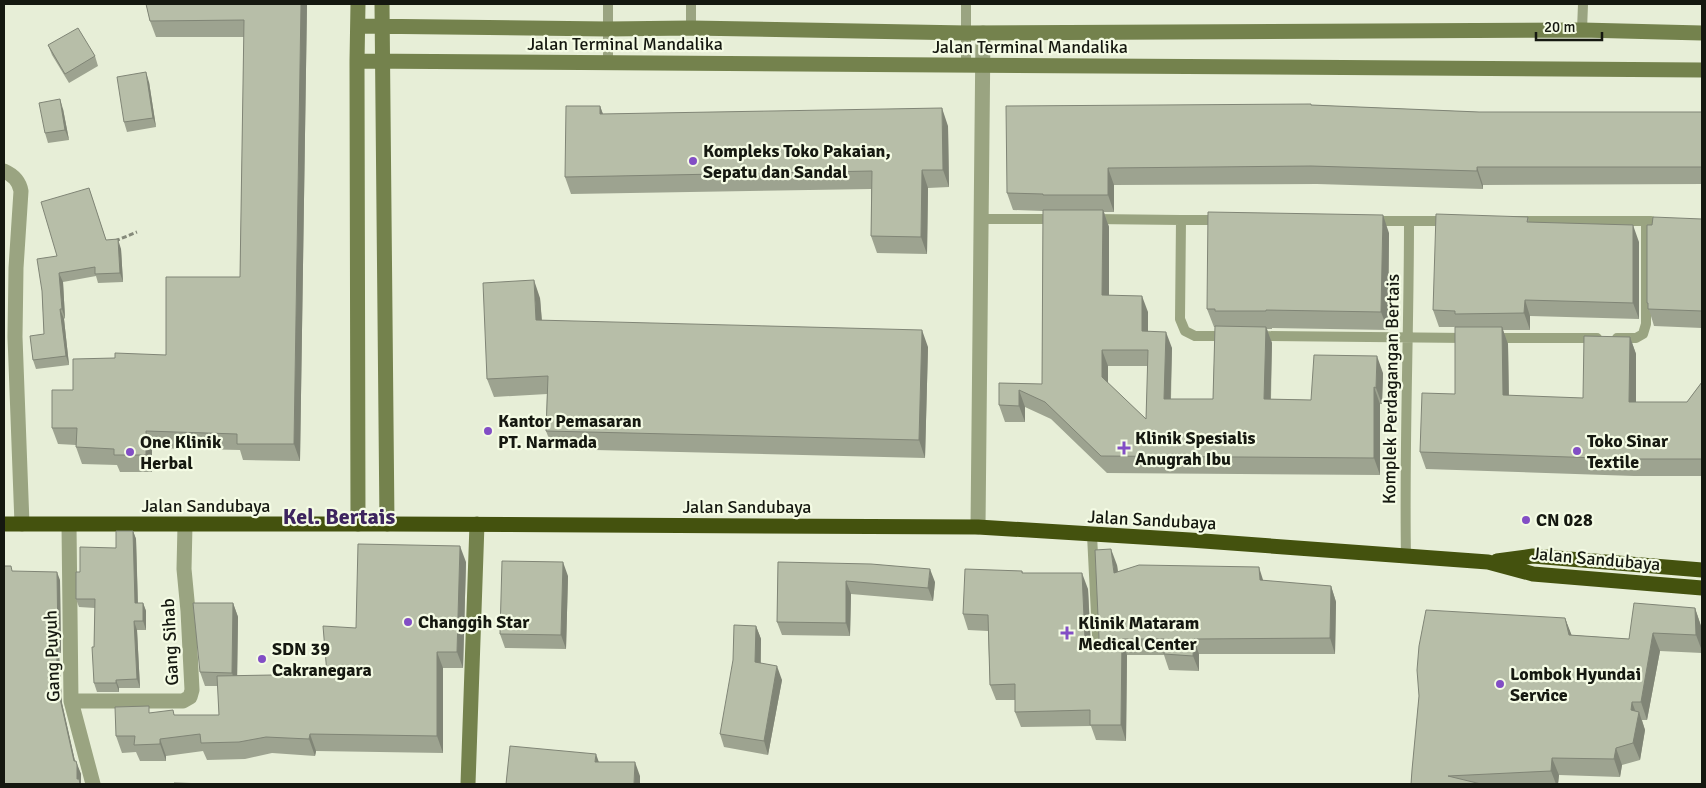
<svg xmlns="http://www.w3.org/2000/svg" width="1706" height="788" viewBox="0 0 1706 788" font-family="Signika,sans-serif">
	<rect width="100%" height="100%" fill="#e7eed7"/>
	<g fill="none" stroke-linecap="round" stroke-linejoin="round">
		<!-- path -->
		<path stroke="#858a7a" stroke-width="3" stroke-dasharray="5 2.5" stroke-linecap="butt" d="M115 241 137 232"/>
		<!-- lane -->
		<path stroke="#9aa481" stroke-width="10" d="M691 28V4
			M1582 30 1583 4
			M608 63V4
			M966 65V4
			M980 219H1057
			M1094 219 1181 220 1180 319 1185 331 1195 336H1227
			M1181 220H1221
			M1373 221H1449
			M1516 221H1651
			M1257 336 1467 338
			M1492 338H1597
			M1617 338H1636L1643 334 1646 324V221
			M1092 535 1098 654
			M1406 557C1404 445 1409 333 1409 221"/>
		<!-- street -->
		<path stroke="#9aa481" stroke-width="15" d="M4 171C13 175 19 180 21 191L16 268 15 337 22 524
			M69 525 71 701 93 784
			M978 527 983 33
			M71 701H183L190 697 192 690 188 611 184 569 185 525"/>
		<!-- secondary -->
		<path stroke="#74824d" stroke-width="15" d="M358 4 357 61 358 524
			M382 4 387 524
			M358 26 608 29 691 28 967 33 1582 30 1702 33
			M357 61 1702 70
			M468 784 477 524"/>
		<!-- highway -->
		<path stroke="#44520e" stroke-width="15" d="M4 524H387L978 527 1190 540 1488 562 1533 574 1702 588
			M1497 561 1533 556 1702 570"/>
	</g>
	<!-- wall -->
	<path fill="#9da390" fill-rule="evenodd" d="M146 4H307L300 461 243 460 240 450 152 448V472H120L117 465 82 464 76 447V445L58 444 52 428 73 390 115 358 166 355 240 277 244 37H156L150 21Z
		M48 45 95 56 98 66 69 83 52 55Z
		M149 82 156 127 127 132 124 122Z
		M1311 104V105L1479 112H1702V184L1483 185V189L1317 184 1114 185V212H1104L1109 227V295L1148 312V331L1172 348 1171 399H1213L1215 327H1214L1207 309 1389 233 1388 330 1272 328V329H1267L1272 343 1271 399 1311 400 1383 373 1382 404H1380V475L1107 473 1051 419 1025 407V422H1005L999 405V383L1042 384 1043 211 1013 210 1007 193ZM1108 366H1148L1146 419 1108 383Z
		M600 106 603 114 948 126 949 187 928 188 927 254 877 253 871 236V189L571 194 565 177Z
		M63 109 69 140 48 143 45 133Z
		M89 188 106 240 121 249 123 282 98 283 96 276 63 282 65 318 64 319 69 365 36 369 33 360 44 334 42 291 57 256Z
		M1528 217 1529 222 1639 242V319L1530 316V330H1503L1508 344 1509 396 1583 398 1630 337 1636 354V402H1687L1702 382V476H1634L1426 469 1420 452 1455 394V327H1439L1433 310Z
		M1702 219V328L1654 326 1647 303 1652 225Z
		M540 298 542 320 928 347 925 458 553 449 546 431 547 394 494 397 487 379Z
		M133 531 136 539 138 603H143L146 611V630H137L140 688H119V692H97L94 683V647L95 608 79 607 76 599 80 572 116 548Z
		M466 562 463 668H443V753L316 751 315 756 272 753 245 759 207 760 203 751 166 756V761H140L136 752 122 753 116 736 152 713 175 715H219L218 686H205L200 672 233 603 238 617 237 676 327 674 356 628Z
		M778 562 935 582 933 601 851 594 850 636 782 635 777 622Z
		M1117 565 1118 572 1264 581 1331 586 1336 602 1335 654H1199V671L1169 670 1164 655H1127L1126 741 1096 740 1091 726 1021 727 1015 712V700H996L990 685 988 631 968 630 963 614 1022 571 1023 573 1088 589 1091 644 1092 645 1096 644 1099 638Z
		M13 571 60 580 61 653H59L62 703 75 761 81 774 80 783 4 784Z
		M568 576 566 649 505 648 500 634Z
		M1695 608 1701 626 1702 653 1660 651 1647 720H1642L1645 730 1640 760 1622 765 1620 777 1559 775 1558 784H1411L1419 696 1565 618 1571 635 1629 639Z
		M756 626 761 639V663L782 680 768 755 724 747 720 734Z"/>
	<!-- shaded-wall -->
	<path fill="#808576" d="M301 4H307L300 461 294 444Z
		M146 72 149 82 156 127 153 118Z
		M60 99 63 109 69 140 65 130Z
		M600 106 606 123 600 114Z
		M942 108 948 126 949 187 943 170Z
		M1477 167 1483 185V189L1477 171Z
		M1108 168 1114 185V212L1108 195Z
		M922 170 928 188 927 254 921 237Z
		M1103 210 1109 227V312L1102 295Z
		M1383 215 1389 233 1388 330 1381 312Z
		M1633 225 1639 242V319L1633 303Z
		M118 239 121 249 123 282 120 273Z
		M59 273 63 282 65 318 62 309Z
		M534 280 540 298 543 338 536 320Z
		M1142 296 1148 312V347L1142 331Z
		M1525 300 1530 316V330L1524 313Z
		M60 309 64 319 69 365 66 356Z
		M1266 327 1272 343 1270 416 1264 399Z
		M1502 327 1508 344 1509 413 1503 395Z
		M922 330 928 347 925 458 919 440Z
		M1166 332 1172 348 1170 415 1164 399Z
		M1630 337 1636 354V419L1629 402Z
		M1102 350 1108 366V394L1102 377Z
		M1377 356 1383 373 1382 404 1376 388Z
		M1374 387 1380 404V475L1374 458Z
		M1019 390 1025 407V422L1019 406Z
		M146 431 152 448V472L146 455Z
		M133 531 136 539 138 611 135 603Z
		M460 546 466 562 463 668 457 652Z
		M1111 549 1117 565 1120 589 1114 573Z
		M563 562 568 576 566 649 561 635Z
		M1259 567 1264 583 1260 580Z
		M930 569 935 582 933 601 928 588Z
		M57 572 60 580 61 653 58 644Z
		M1082 573 1088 589 1091 654 1085 639Z
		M846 581 851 594 850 636 846 623Z
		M1331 586 1336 602 1335 654 1330 638Z
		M143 603 146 611V630L143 621Z
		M233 603 238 617 237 687 232 673Z
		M1695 608 1701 626 1702 651 1696 635Z
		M1565 618 1572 636 1569 635Z
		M134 621 137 630 140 688 137 679Z
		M756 626 761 639 760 676 755 662Z
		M1653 633 1660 651 1647 720 1641 702Z
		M1122 639 1127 655 1126 741 1121 725Z
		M1194 639 1199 654V671L1193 656Z
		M56 645 59 653 62 703 77 770 74 761 59 694Z
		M437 652 443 668V753L437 736Z
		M777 666 782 680 768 755 764 741Z
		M116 680 119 688V692L116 683Z
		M1632 702 1638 718 1639 712 1645 730 1640 760 1633 743 1631 710Z
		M310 734 316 751 315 756 309 739Z
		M160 739 166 756V761L160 744Z
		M1616 748 1622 765 1620 777 1614 759Z
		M596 754 601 768 595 762Z
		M1552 758 1559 775 1558 784H1556L1551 771Z
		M76 761 81 774V784H79L77 779Z
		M635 762 640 776V784H634Z"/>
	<!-- building -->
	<path fill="#b7bea8" stroke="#808576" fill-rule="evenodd" d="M146 4H301L294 444H237V434L146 431V455H114V449L76 447 77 428H52V390H73V359L115 358V353L166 355V277H240L244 20 150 21Z
		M78 28 95 56 65 74 48 45Z
		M146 72 153 118 124 122 117 77Z
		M60 99 65 130 45 133 39 103Z
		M1311 104V105L1479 112H1702V167H1477V171L1311 166 1108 168V195H1043V194L1007 193 1006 106Z
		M566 106H600V114L942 108 943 170H922L921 237 871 236 872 171 565 177Z
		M89 188 106 240 118 239 120 273 95 274V267L59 273 62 309H60L66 356 33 360 30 336 44 334 42 291 37 259 57 256 41 202Z
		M1043 210H1103L1102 295 1142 296V331L1166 332 1164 399H1213L1215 326 1266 327 1264 399 1311 400 1314 355 1377 356 1376 388 1374 387V458L1101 456 1045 402 1019 390V406L999 405V383L1042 384ZM1102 350H1148L1146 419 1102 377Z
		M1208 212 1383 215 1381 312 1266 310V311H1215V309H1207Z
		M1436 214 1528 217 1527 222 1633 225V303L1525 300 1524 313 1455 314V311L1433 310Z
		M1653 217 1702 219V311L1648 309V303H1647V225H1652Z
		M534 280 536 320 922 330 919 440 546 431 548 376 487 379 483 283Z
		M1455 327H1502L1503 395 1583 398 1584 336 1630 337 1629 402H1687L1702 382V459H1628L1420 452 1422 393 1455 394Z
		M116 531H133L135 603H143V621H134L137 679 116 680V683H94L92 647H94L95 599H76V572H80V547L116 548Z
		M358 544 460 546 457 652H437V736L310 734 309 739 266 737 239 742 201 743 200 734 160 739V744L134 745 135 736H116L115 707 149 706V713L173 710 174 715H219L217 676 327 674 323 626 356 628Z
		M1111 549 1114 573 1139 565 1259 567 1260 580 1331 586 1330 638 1194 639 1193 656 1164 654V639H1122L1121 725H1090V710L1015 712V684L990 685 988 615 963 614 965 569 1022 571V573H1082L1085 639 1087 642 1092 645 1096 644 1099 638 1095 550Z
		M502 561 563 562 561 635 500 634Z
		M778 562 871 564 930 569 928 588 846 581V623L777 622Z
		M4 566H11L12 571 57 572 58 644 56 645 59 694 74 761H76L77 765V779H79L80 784H4Z
		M193 603H233L232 673 200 672Z
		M1634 603 1695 608 1696 635 1653 633 1641 702H1632L1631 710 1639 712 1633 743 1616 748 1614 759 1552 758 1551 771 1448 776 1481 784H1411L1412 770 1419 696 1417 670 1419 646 1426 610 1565 618 1569 635 1629 639Z
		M734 625 756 626 755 662 777 666 764 741 720 734 733 660Z
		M510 746 596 754 595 762H635L634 784H506Z
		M174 783 208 784H174Z"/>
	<!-- markers -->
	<g fill="#824ec5" stroke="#f4fbe4" stroke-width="2">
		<circle cx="693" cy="161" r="5"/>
		<circle cx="488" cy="431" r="5"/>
		<path d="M1121.5 440.5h5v5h5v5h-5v5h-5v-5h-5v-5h5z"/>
		<circle cx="1577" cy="451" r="5"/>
		<circle cx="130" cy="452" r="5"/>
		<circle cx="1526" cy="520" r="5"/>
		<circle cx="408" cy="622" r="5"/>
		<path d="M1064.5 625.5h5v5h5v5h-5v5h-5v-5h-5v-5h5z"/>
		<circle cx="262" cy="659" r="5"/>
		<circle cx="1500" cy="684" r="5"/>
	</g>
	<g text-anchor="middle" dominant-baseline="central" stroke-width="4.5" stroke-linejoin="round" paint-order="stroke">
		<!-- street labels -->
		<g font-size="18" fill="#151810" stroke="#f4fbe4">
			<text x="625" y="44">Jalan Terminal Mandalika</text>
			<text x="1030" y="47">Jalan Terminal Mandalika</text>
			<text transform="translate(1391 389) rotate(-89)">Komplek Perdagangan Bertais</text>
			<text x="206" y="506">Jalan Sandubaya</text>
			<text x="747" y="507">Jalan Sandubaya</text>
			<text transform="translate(1152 520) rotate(3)">Jalan Sandubaya</text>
			<text transform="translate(1596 559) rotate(5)">Jalan Sandubaya</text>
			<text transform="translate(170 642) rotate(-93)">Gang Sihab</text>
			<text transform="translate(52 656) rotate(-92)">Gang Puyuh</text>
		</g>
		<!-- poi labels -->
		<g font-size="18" font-weight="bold" fill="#151810" stroke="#f4fbe4" text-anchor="start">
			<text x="703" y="151">Kompleks Toko Pakaian,<tspan x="703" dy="21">Sepatu dan Sandal</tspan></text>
			<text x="498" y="421">Kantor Pemasaran<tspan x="498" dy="21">PT. Narmada</tspan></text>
			<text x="1135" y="438">Klinik Spesialis<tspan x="1135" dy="21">Anugrah Ibu</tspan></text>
			<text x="1587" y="441">Toko Sinar<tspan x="1587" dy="21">Textile</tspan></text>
			<text x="140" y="442">One Klinik<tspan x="140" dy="21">Herbal</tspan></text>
			<text x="1536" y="520">CN 028</text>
			<text x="418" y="622">Changgih Star</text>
			<text x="1078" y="623">Klinik Mataram<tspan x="1078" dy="21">Medical Center</tspan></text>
			<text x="272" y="649">SDN 39<tspan x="272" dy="21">Cakranegara</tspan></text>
			<text x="1510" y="674">Lombok Hyundai<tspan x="1510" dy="21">Service</tspan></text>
		</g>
		<!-- district labels -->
		<g font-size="22" font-weight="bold" fill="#3d245e" stroke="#f4fbe4">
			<text x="339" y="516">Kel. Bertais</text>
		</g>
	</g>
	<!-- border -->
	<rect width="1706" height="788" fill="none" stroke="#151810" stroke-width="10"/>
	<!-- scale -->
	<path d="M1536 32v8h66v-8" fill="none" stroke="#151810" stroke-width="2.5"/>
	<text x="1544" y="32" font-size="15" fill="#151810" stroke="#f4fbe4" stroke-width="4" paint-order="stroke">20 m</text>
</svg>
